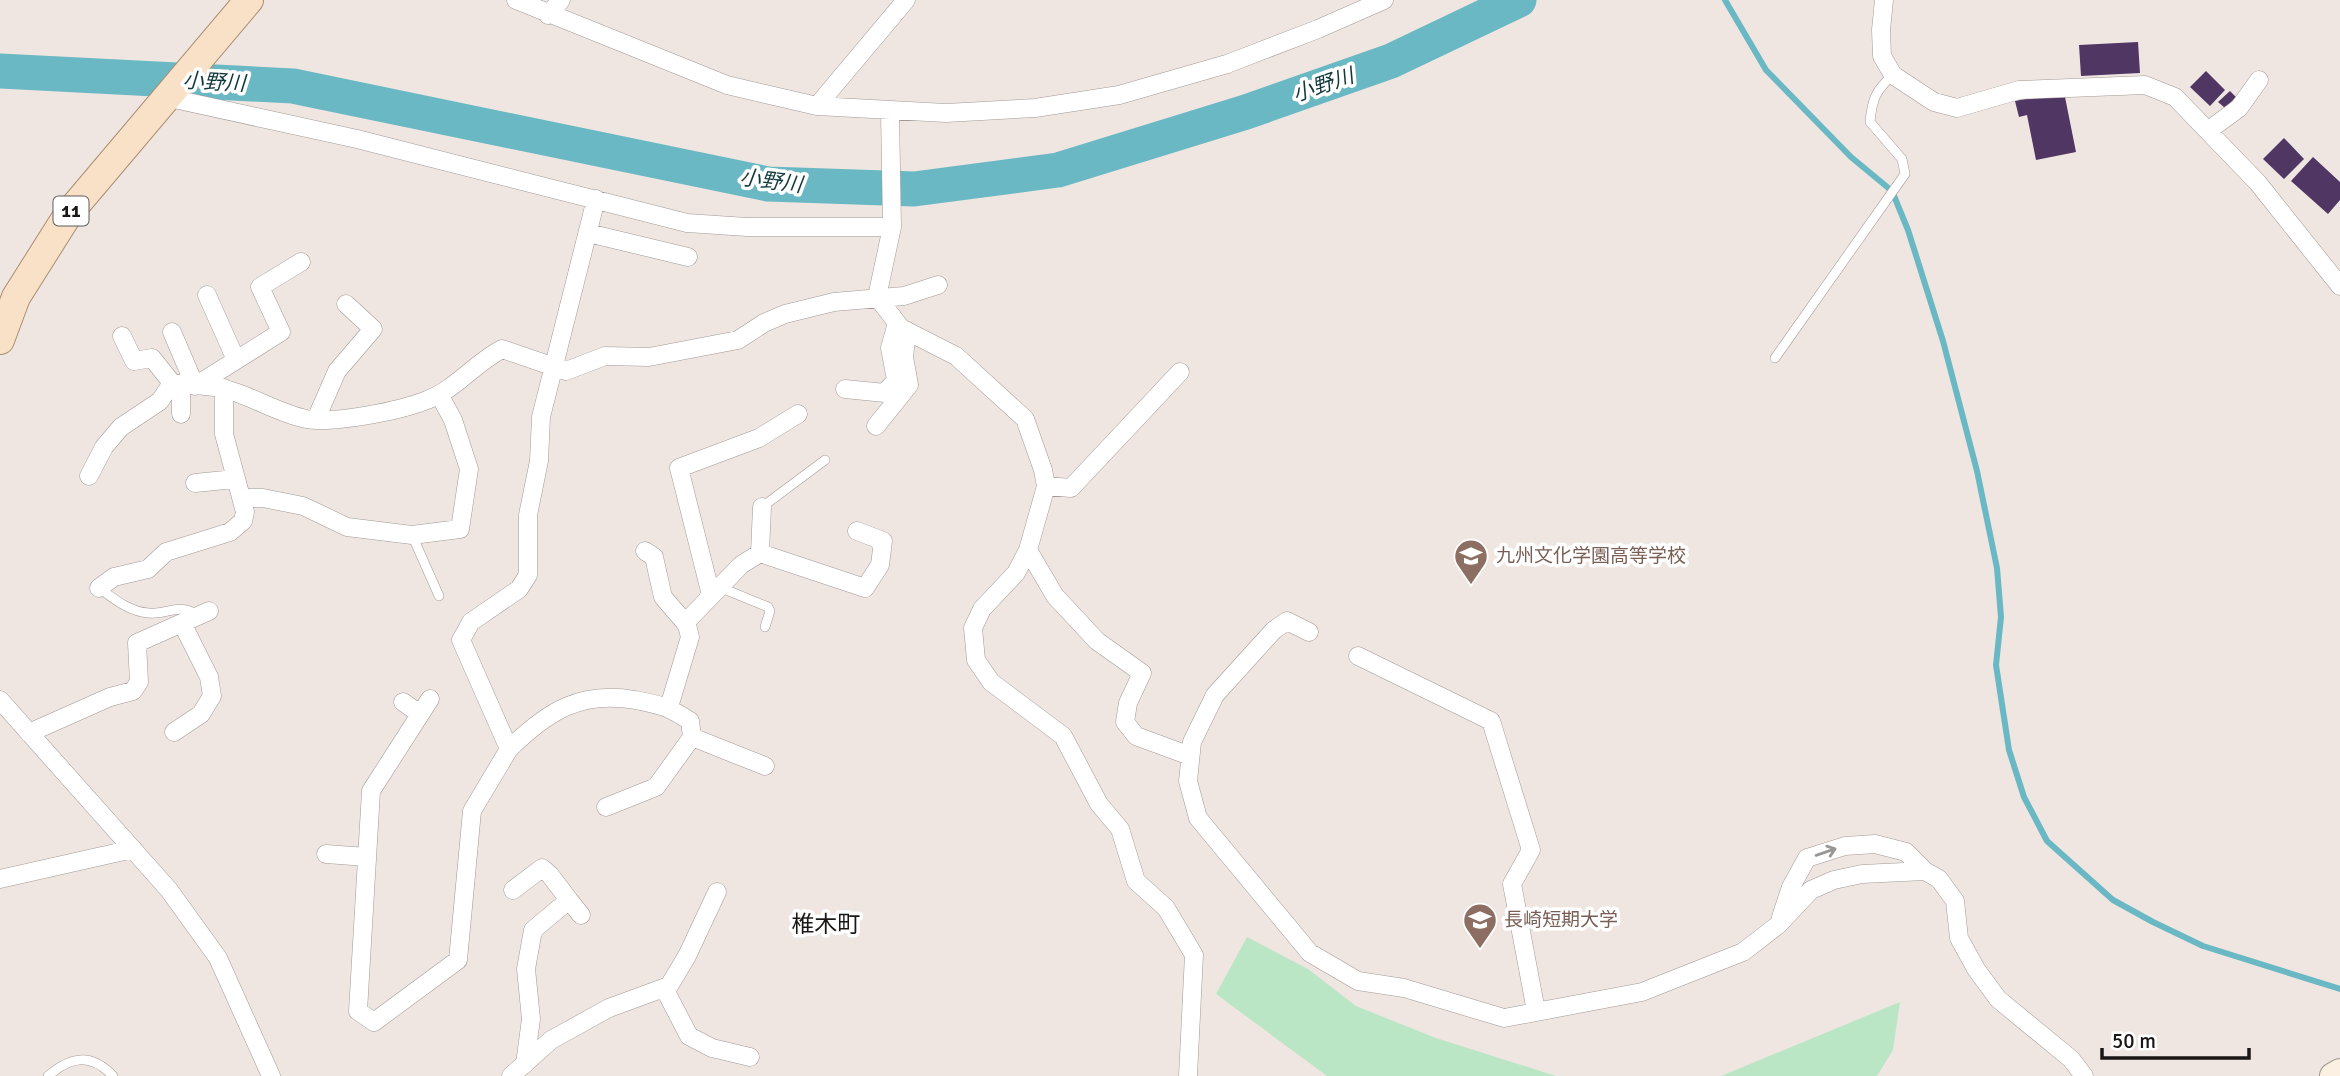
<svg xmlns="http://www.w3.org/2000/svg" width="2340" height="1076" viewBox="0 0 2340 1076" font-family="Signika,'Noto Sans JP',sans-serif">
	<rect width="100%" height="100%" fill="#efe6e2"/>
	<!-- green -->
	<path fill="#bbe6c6" d="M1247 937 1308 969 1356 1006 1436 1038 1556 1076H1327L1216 994Z
		M1900 1002 1893 1050 1877 1076H1721Z"/>
	<g fill="none" stroke-linecap="round" stroke-linejoin="round">
		<!-- stream -->
		<path stroke="#69b8c3" stroke-width="6" d="M1725 0 1766 70 1851 157 1892 191 1908 230 1943 341 1977 471 1997 568 2001 617 1996 665 2009 750 2024 797 2047 841 2113 900 2153 922 2203 946 2340 989"/>
		<!-- river -->
		<path stroke="#69b8c3" stroke-width="35" d="M0 71 293 86 768 184 914 189 1058 170 1246 112 1391 61 1519 0"/>
	</g>
	<!-- building -->
	<path fill="#4f3663" d="M2138 42 2140 73 2081 76 2079 45Z
		M2206 71 2225 90 2210 106 2190 87Z
		M2230 91 2236 97 2225 108 2218 102Z
		M2064 92 2076 152 2036 160 2027 115 2019 117 2015 101Z
		M2284 138 2304 159 2284 179 2263 159Z
		M2313 157 2340 182V200L2328 214 2291 181Z"/>
	<g fill="none" stroke-linecap="round" stroke-linejoin="round">
		<!-- lane casing -->
		<g stroke="#a29995" stroke-width="10">
			<path id="lane" d="M1775 358 1905 174 1902 159 1870 122C1872 99 1876 90 1893 75
				M762 507 825 460
				M412 535 439 596
				M719 587 768 607 770 611 765 627
				M99 588C114 599 130 612 149 613 172 615 173 602 199 615
				M48 1076C71 1056 91 1053 113 1076"/>
		</g>
		<!-- street casing -->
		<g stroke="#a29995" stroke-width="19">
			<path id="street" d="M516 0 727 85 817 106 946 113 1035 108 1119 95 1227 64 1318 29 1384 0
				M1884 0 1881 30 1882 56 1893 75 1934 102 1957 108 2019 90 2145 85 2175 97 2258 183 2340 286
				M548 15 561 0
				M165 97 357 139 687 223 747 227H892
				M817 106 906 0
				M890 112 892 227 877 297 901 328 956 356 1025 419 1043 470 1046 486 1071 488 1180 372
				M2209 130 2239 108 2259 80
				M588 233 688 257
				M207 295 236 360
				M172 332 195 386 281 332 260 287 301 262
				M122 336 134 361 152 358 172 383
				M845 389 885 393 896 380 890 348 897 323
				M181 414V384
				M316 419 337 371 373 329 346 304
				M876 426 909 385 904 357 907 331
				M89 476 104 447 121 427 160 401 172 383C189 385 208 385 225 389 252 396 278 413 306 419 333 424 400 411 427 400 456 389 475 363 502 349L566 371 605 356 649 357 738 340 764 323 785 314 834 302 904 296 938 285
				M195 483 235 479
				M1046 486 1028 550 1016 573 982 609 973 628 976 660 991 682 1063 736 1099 804 1120 829 1136 881 1166 908 1194 955 1188 1076
				M241 498H263L303 506 347 527 412 535 460 529 469 469 453 420 439 394
				M1028 550 1055 596 1097 641 1142 673 1128 703 1125 722 1136 736 1190 756
				M645 551 654 557 663 597 687 625 690 637 669 707
				M760 553 762 507
				M99 588 114 577 148 569 166 552 230 532 243 521 245 512 224 434V388
				M711 595 679 468 759 438 798 414
				M685 623 741 565 760 553 865 588 880 565 883 541 857 531
				M1309 632 1287 621 1274 630 1215 695 1192 742 1188 781 1198 818 1310 953 1358 981 1404 988 1504 1018 1642 992 1743 952 1778 925 1811 890 1834 880 1862 874 1925 871
				M1358 656 1491 721 1531 850 1512 884 1536 1011
				M430 699 371 791 358 1011 374 1022 458 960 472 811 509 749 461 640 471 622 519 589 528 575V515L539 461 541 417 596 199
				M0 700 169 890 218 958 271 1076
				M403 702 420 714
				M174 732 201 714 212 696 209 677 182 623
				M29 733 110 697 133 691 139 682 137 643 209 611
				M509 749C547 712 580 690 635 700 661 705 667 706 690 721L692 737 765 766
				M606 807 656 787 692 737
				M326 854 367 857
				M0 879 133 849
				M513 890 542 868 550 875 569 900 533 930 526 969 531 1019 525 1064
				M569 900 581 915
				M1781 917 1791 887 1807 858 1845 846 1875 844 1906 852 1925 871 1939 879 1955 901 1959 938 1976 969 1998 999 2071 1059 2084 1076
				M664 988 689 1036 712 1048 750 1057
				M511 1076 551 1040 609 1008 669 986 687 956 717 892"/>
		</g>
		<!-- secondary casing -->
		<g stroke="#a29995" stroke-width="28">
			<path id="secondary" d="M2333 1076 2340 1072"/>
		</g>
		<!-- primary casing -->
		<g stroke="#a88d70" stroke-width="30">
			<path id="primary" d="M0 340 16 297 69 213 249 0"/>
		</g>
		<!-- lane -->
		<use href="#lane" stroke="#fff" stroke-width="9"/>
		<!-- street -->
		<use href="#street" stroke="#fff" stroke-width="18"/>
		<!-- secondary -->
		<use href="#secondary" stroke="#fcf0e3" stroke-width="26"/>
		<!-- primary -->
		<use href="#primary" stroke="#f9e1c7" stroke-width="28"/>
	</g>
	<!-- one-way arrows -->
	<defs><path id="oneway-shaft" d="M-6 0H5M1.5-3L5.5 0L1.5 3" fill="none" stroke-width="1.6" stroke-linecap="round" stroke-linejoin="round" transform="scale(1.75)"/></defs>
	<use stroke="#989796" href="#oneway-shaft" transform="translate(1826 852) rotate(-19)"/>
	<!-- icons -->
	<defs>
		<g id="school-pin" transform="scale(1.75)"><path d="M0 17L-7.5 6A9.5 9.5 0 1 1 7.5 6Z" fill="#8d6e63" stroke="#fff"/><path d="M0-5L7-2L0 1L-7-2ZM-4 1L0 2.5L4 1V4Q0 6-4 4Z" fill="#fff"/></g>
		<g id="university-pin" transform="scale(1.75)"><path d="M0 17L-7.5 6A9.5 9.5 0 1 1 7.5 6Z" fill="#8d6e63" stroke="#fff"/><path d="M0-5L7-2L0 1L-7-2ZM-4 1L0 2.5L4 1V4Q0 6-4 4Z" fill="#fff"/></g>
	</defs>
	<g fill-rule="evenodd">
		<use href="#school-pin" x="1471" y="556"/>
		<use href="#university-pin" x="1480" y="920"/>
	</g>
	<g text-anchor="middle" dominant-baseline="central" stroke-width="7" stroke-linejoin="round" paint-order="stroke">
		<!-- shield labels -->
		<rect fill="#fff" stroke="#5f5d5c" stroke-width="2" x="53.5" y="196.5" width="35" height="29" rx="5"/>
		<g font-size="18" font-weight="bold" fill="#1a1716">
			<text x="71" y="211">11</text>
		</g>
		<!-- education labels -->
		<g font-size="19" fill="#785e54" stroke="#fff" text-anchor="start">
			<text x="1496" y="556">九州文化学園高等学校</text>
			<text x="1504" y="920">長崎短期大学</text>
		</g>
		<!-- water labels -->
		<g font-size="21" font-style="italic" fill="#11383d" stroke="#fff">
			<text transform="translate(214 82) rotate(3)">小野川</text>
			<text transform="translate(1323 85) rotate(-19)">小野川</text>
			<text transform="translate(771 181) rotate(7)">小野川</text>
		</g>
		<!-- quarter labels -->
		<g font-size="23" fill="#1a1716" stroke="#fff">
			<text x="826" y="924">椎木町</text>
		</g>
	</g>
	<!-- scale -->
	<path d="M2102 1048v10h147v-10" fill="none" stroke="#1a1716" stroke-width="3.5"/>
	<text x="2112" y="1048" font-size="21" fill="#1a1716" stroke="#ffffff" stroke-width="5" paint-order="stroke">50 m</text>
</svg>
